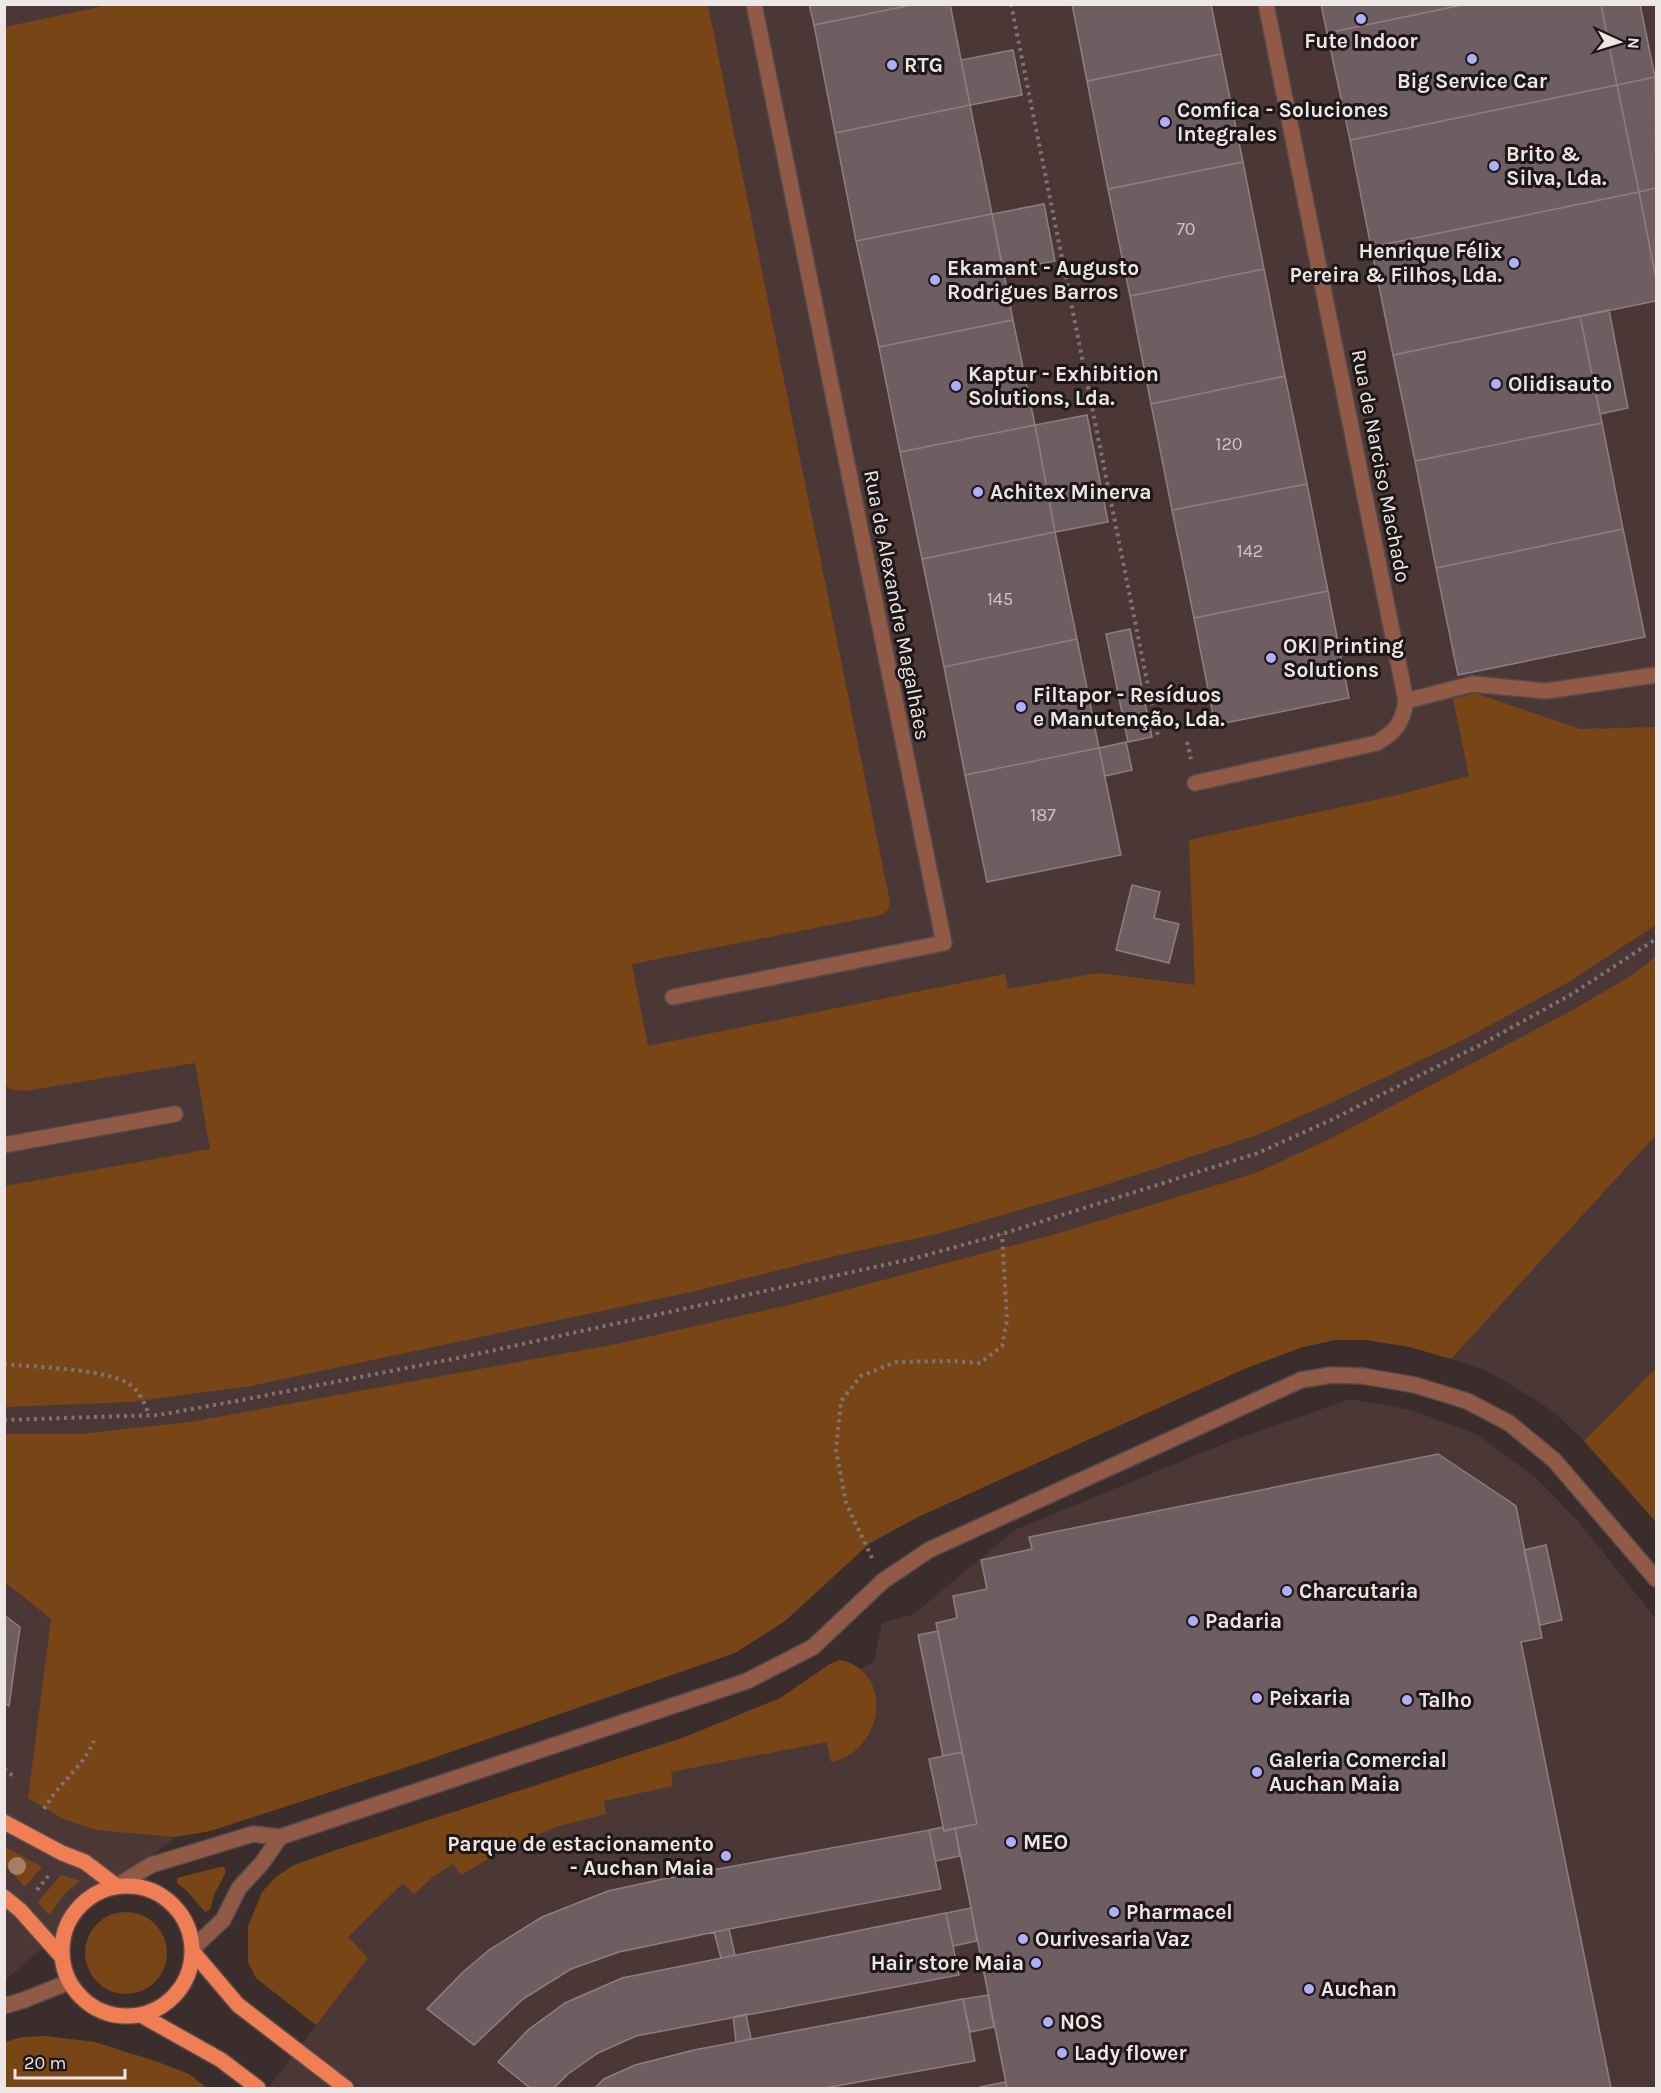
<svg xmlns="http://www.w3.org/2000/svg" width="1661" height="2093" viewBox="0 0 1661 2093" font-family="Karla,sans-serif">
	<rect width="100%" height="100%" fill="#3b2d2c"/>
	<!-- built -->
	<path fill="#4b3736" d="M5 5H1656V1368L1584 1441 1554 1412 1520 1390 1487 1371 1451 1359 1410 1347 1366 1340H1335L1303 1347 1244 1369 918 1517 870 1543 785 1621 735 1653 314 1798 210 1831 175 1837 5 1980Z
		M1350 1399 1411 1410 1478 1435 1536 1478 1578 1521 1656 1619V2088H268L316 2025 256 1978 248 1962V1927L262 1892 276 1877 292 1866 336 1850 685 1737 781 1698 830 1664 840 1660 850 1662 860 1669 874 1661 882 1623 914 1614 1015 1530 1223 1444Z"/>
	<!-- green -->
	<path fill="#784616" d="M113 4 708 5 890 902 888 910 881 915 632 964 648 1046 1005 974 1008 989 1098 973 1195 985 1189 840 1397 795 1469 776 1453 699 1475 693 1580 729 1656 727V925L1567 983 1465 1039 1333 1102 1260 1134 1099 1187 937 1234 839 1255 691 1292 251 1386 130 1402 5 1407V1186L210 1149 195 1063 25 1091 10 1089 5 1085V27Z
		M1656 956V1135L1451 1359 1410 1347 1366 1340H1335L1303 1347 1244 1369 918 1517 870 1543 785 1621 735 1653 422 1762 210 1831 175 1837 96 1830 63 1819 28 1798 51 1619 5 1582V1434H80L190 1422 616 1344 793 1304 1056 1234 1256 1173 1330 1139 1578 1007 1634 974Z
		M1656 1368V1522L1584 1441Z
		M840 1660C896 1672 883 1752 831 1762L827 1742 671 1772 673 1786 604 1801 606 1814 556 1827 507 1848 461 1875 453 1864 433 1877 414 1894 403 1883 348 1937 368 1958 316 2025 256 1978 248 1962V1927L262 1892 276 1877 292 1866 336 1850 685 1737 780 1698 830 1664Z
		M5 1847 42 1867 25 1887 5 1865Z
		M220 1867H224L226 1872 214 1895 210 1910 205 1912 187 1891 177 1883V1878Z
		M61 1875 80 1881 64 1894 51 1913 48 1914 38 1902Z
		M85 1953a41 41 0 1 1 82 0a41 41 0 1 1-82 0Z
		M46 2036 95 2042 158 2062 189 2074 207 2088H5V2042L22 2037Z"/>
	<!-- building -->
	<path fill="#6e5e62" stroke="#8e7e81" stroke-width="1.5" d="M809 4H916L814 25Z
		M916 4H950L970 105 835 133 814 25Z
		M1072 4H1211L1221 54 1087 81Z
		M1321 4H1467L1327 33Z
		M1467 4H1601L1617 85 1350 140 1327 33Z
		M1601 4H1640L1655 77 1617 85Z
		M1013 50 1022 95 970 105 961 60Z
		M1221 54 1243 162 1108 189 1087 81Z
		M1655 77 1656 188 1639 192 1617 85Z
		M1617 85 1639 192 1371 247 1350 140Z
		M970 105 992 214 856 241 835 133Z
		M1243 162 1264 269 1130 296 1108 189Z
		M1656 188V279L1639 192Z
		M1639 192 1656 279V301L1393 355 1371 247Z
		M1044 204 1055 261 1003 271 992 214Z
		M992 214 1013 320 879 347 856 241Z
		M1264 269 1285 376 1151 404 1130 296Z
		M1609 310 1628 408 1600 414 1580 316Z
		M1580 316 1602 423 1415 461 1393 355Z
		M1013 320 1035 425 900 452 879 347Z
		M1285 376 1307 484 1172 510 1151 404Z
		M1087 415 1108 522 1055 532 1035 425Z
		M1602 423 1623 529 1436 568 1415 461Z
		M1035 425 1055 532 922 559 900 452Z
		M1307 484 1328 591 1194 618 1172 510Z
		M1623 529 1645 637 1458 675 1436 568Z
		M1055 532 1077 639 944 667 922 559Z
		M1328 591 1349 698 1215 725 1194 618Z
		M1130 629 1152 737 1128 742 1106 634Z
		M1077 639 1099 748 965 775 944 667Z
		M1126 742 1132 770 1105 776 1099 748Z
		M1099 748 1121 855 987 882 965 775Z
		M1132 885 1160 892 1154 918 1179 924 1169 963 1116 950Z
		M1438 1454 1516 1506 1542 1638 1521 1642 1611 2088H1007L955 1828 977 1824 936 1623 957 1618 953 1596 987 1589 981 1560 1032 1549 1029 1537Z
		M1546 1545 1562 1620 1540 1625 1524 1550Z
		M4 1615 20 1627 9 1706 4 1702Z
		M938 1631 962 1752 943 1756 918 1635Z
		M962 1752 977 1824 944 1831 929 1759Z
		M943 1827 944 1831 955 1828 960 1856 935 1861 929 1830Z
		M929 1830 941 1889 729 1929 619 1952 571 1969 523 1999 474 2045 427 2009 463 1972 489 1950 542 1917 608 1891 663 1879Z
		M971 1908 977 1941 953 1946 946 1913Z
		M946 1913 959 1975 636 2036 598 2053 568 2074 554 2088H530L498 2062 528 2030 565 2003 622 1978Z
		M729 1929 735 1955 721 1958 714 1932Z
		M988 1995 994 2027 970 2032 963 1999Z
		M963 1999 975 2061 825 2088H595L604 2079 635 2065 694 2050Z
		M746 2014 751 2039 736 2042 733 2017Z
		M1006 2082 1007 2088H981L980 2087Z"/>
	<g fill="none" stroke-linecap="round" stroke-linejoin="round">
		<!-- minor casing -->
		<g stroke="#584a4a" stroke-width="18">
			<path id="minor" d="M1406 701 1472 684 1546 691 1656 675
				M1195 783 1377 743C1396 731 1402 724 1406 701L1266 4
				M673 997 944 943 754 4
				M4 1145 175 1114
				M120 1884 151 1865 253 1834 280 1837 747 1681 813 1647 883 1581 929 1550 1301 1380 1331 1375 1363 1376 1415 1385 1467 1401 1509 1423 1554 1460 1656 1579
				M193 1948 223 1920 239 1888 262 1863 280 1837
				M4 2006 24 2000 69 1982"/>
		</g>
		<!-- major casing -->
		<g stroke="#584a4a" stroke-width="18">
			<path id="major" d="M4 1822 62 1853 85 1862 115 1885
				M62 1951a65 65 0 1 1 130 0a65 65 0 1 1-130 0Z
				M4 1897 20 1910 61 1956
				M193 1952 238 2005 346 2088
				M141 2015 221 2060 258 2088"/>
		</g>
		<!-- path -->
		<path stroke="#807473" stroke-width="4" stroke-dasharray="3 4.5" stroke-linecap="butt" d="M1011 4 1158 736
			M1187 742 1191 759
			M4 1364C33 1367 108 1369 129 1384 139 1390 145 1404 149 1415
			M4 1420 159 1415 242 1400 463 1357 916 1258 1002 1234 1258 1153 1331 1120 1480 1045 1572 994 1656 939
			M872 1558 846 1503 836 1450 841 1401 861 1376 896 1362 952 1361 980 1363 1002 1346 1007 1320 1002 1234
			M4 1769 13 1776
			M44 1809C58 1784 82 1768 94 1741
			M37 1890 49 1875"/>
		<!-- minor -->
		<use href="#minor" stroke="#915a46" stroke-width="15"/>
		<!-- major -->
		<use href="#major" stroke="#ef7e55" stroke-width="15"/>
	</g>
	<!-- trees -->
	<circle fill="#a47e65" cx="17" cy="1866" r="9"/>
	<!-- markers -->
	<g fill="#aeaefa" stroke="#1d1717" stroke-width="2">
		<circle cx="1361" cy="19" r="6"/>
		<circle cx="1472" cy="59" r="6"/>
		<circle cx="892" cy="65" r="6"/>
		<circle cx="1165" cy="122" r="6"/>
		<circle cx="1494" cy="166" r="6"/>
		<circle cx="1514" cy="263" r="6"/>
		<circle cx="935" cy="280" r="6"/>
		<circle cx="1496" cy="384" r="6"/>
		<circle cx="956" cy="386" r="6"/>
		<circle cx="978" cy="492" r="6"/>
		<circle cx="1271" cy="658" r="6"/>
		<circle cx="1021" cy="707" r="6"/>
		<circle cx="1287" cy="1591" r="6"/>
		<circle cx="1193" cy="1621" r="6"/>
		<circle cx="1257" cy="1698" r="6"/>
		<circle cx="1407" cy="1700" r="6"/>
		<circle cx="1257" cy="1772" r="6"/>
		<circle cx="1011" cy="1842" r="6"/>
		<circle cx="726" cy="1856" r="6"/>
		<circle cx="1114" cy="1912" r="6"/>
		<circle cx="1023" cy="1939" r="6"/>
		<circle cx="1036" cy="1963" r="6"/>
		<circle cx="1309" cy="1989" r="6"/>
		<circle cx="1048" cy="2022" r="6"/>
		<circle cx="1062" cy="2053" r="6"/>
	</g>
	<g text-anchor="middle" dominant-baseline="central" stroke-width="6" stroke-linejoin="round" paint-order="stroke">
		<!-- number labels -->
		<g font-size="18" fill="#cec3c4">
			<text x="1186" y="229">70</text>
			<text x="1229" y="444">120</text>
			<text x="1250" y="551">142</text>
			<text x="1000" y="599">145</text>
			<text x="1043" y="815">187</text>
		</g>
		<!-- poi labels -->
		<g font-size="21" font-weight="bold" fill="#eee5e5" stroke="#1d1717" text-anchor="start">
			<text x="1361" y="41" text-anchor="middle">Fute Indoor</text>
			<text x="904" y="65">RTG</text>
			<text x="1472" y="81" text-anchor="middle">Big Service Car</text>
			<text x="1177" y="110">Comfica - Soluciones<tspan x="1177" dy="24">Integrales</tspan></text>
			<text x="1506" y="154">Brito &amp;<tspan x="1506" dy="24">Silva, Lda.</tspan></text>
			<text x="1502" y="251" text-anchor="end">Henrique Félix<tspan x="1502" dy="24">Pereira &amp; Filhos, Lda.</tspan></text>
			<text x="947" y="268">Ekamant - Augusto<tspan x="947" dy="24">Rodrigues Barros</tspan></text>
			<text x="968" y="374">Kaptur - Exhibition<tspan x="968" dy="24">Solutions, Lda.</tspan></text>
			<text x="1508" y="384">Olidisauto</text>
			<text x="990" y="492">Achitex Minerva</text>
			<text x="1283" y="646">OKI Printing<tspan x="1283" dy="24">Solutions</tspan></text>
			<text x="1033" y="695">Filtapor - Resíduos<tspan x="1033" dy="24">e Manutenção, Lda.</tspan></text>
			<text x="1299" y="1591">Charcutaria</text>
			<text x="1205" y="1621">Padaria</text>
			<text x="1269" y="1698">Peixaria</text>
			<text x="1419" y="1700">Talho</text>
			<text x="1269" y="1760">Galeria Comercial<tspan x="1269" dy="24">Auchan Maia</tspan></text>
			<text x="1023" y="1842">MEO</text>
			<text x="714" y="1844" text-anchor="end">Parque de estacionamento<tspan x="714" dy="24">- Auchan Maia</tspan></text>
			<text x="1126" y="1912">Pharmacel</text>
			<text x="1035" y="1939">Ourivesaria Vaz</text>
			<text x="1024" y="1963" text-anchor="end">Hair store Maia</text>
			<text x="1321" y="1989">Auchan</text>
			<text x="1060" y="2022">NOS</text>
			<text x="1074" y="2053">Lady flower</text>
		</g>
		<!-- street labels -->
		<g font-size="21" fill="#eee5e5" stroke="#1d1717">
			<text transform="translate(1381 466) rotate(79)">Rua de Narciso Machado</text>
			<text transform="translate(897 605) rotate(79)">Rua de Alexandre Magalhães</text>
		</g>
	</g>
	<!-- border -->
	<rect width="1661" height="2093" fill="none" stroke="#eee5e5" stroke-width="12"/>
	<!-- north arrow -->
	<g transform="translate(1619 42) rotate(94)" stroke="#1d1717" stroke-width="4.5" paint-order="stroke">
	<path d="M0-4.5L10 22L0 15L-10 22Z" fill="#eee5e5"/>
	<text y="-9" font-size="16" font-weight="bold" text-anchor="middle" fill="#eee5e5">N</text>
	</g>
	<!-- scale -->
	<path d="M15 2069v9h110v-9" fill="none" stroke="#eee5e5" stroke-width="3"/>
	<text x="24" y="2069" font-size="18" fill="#eee5e5" stroke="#1d1717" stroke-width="4.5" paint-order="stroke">20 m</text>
</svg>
